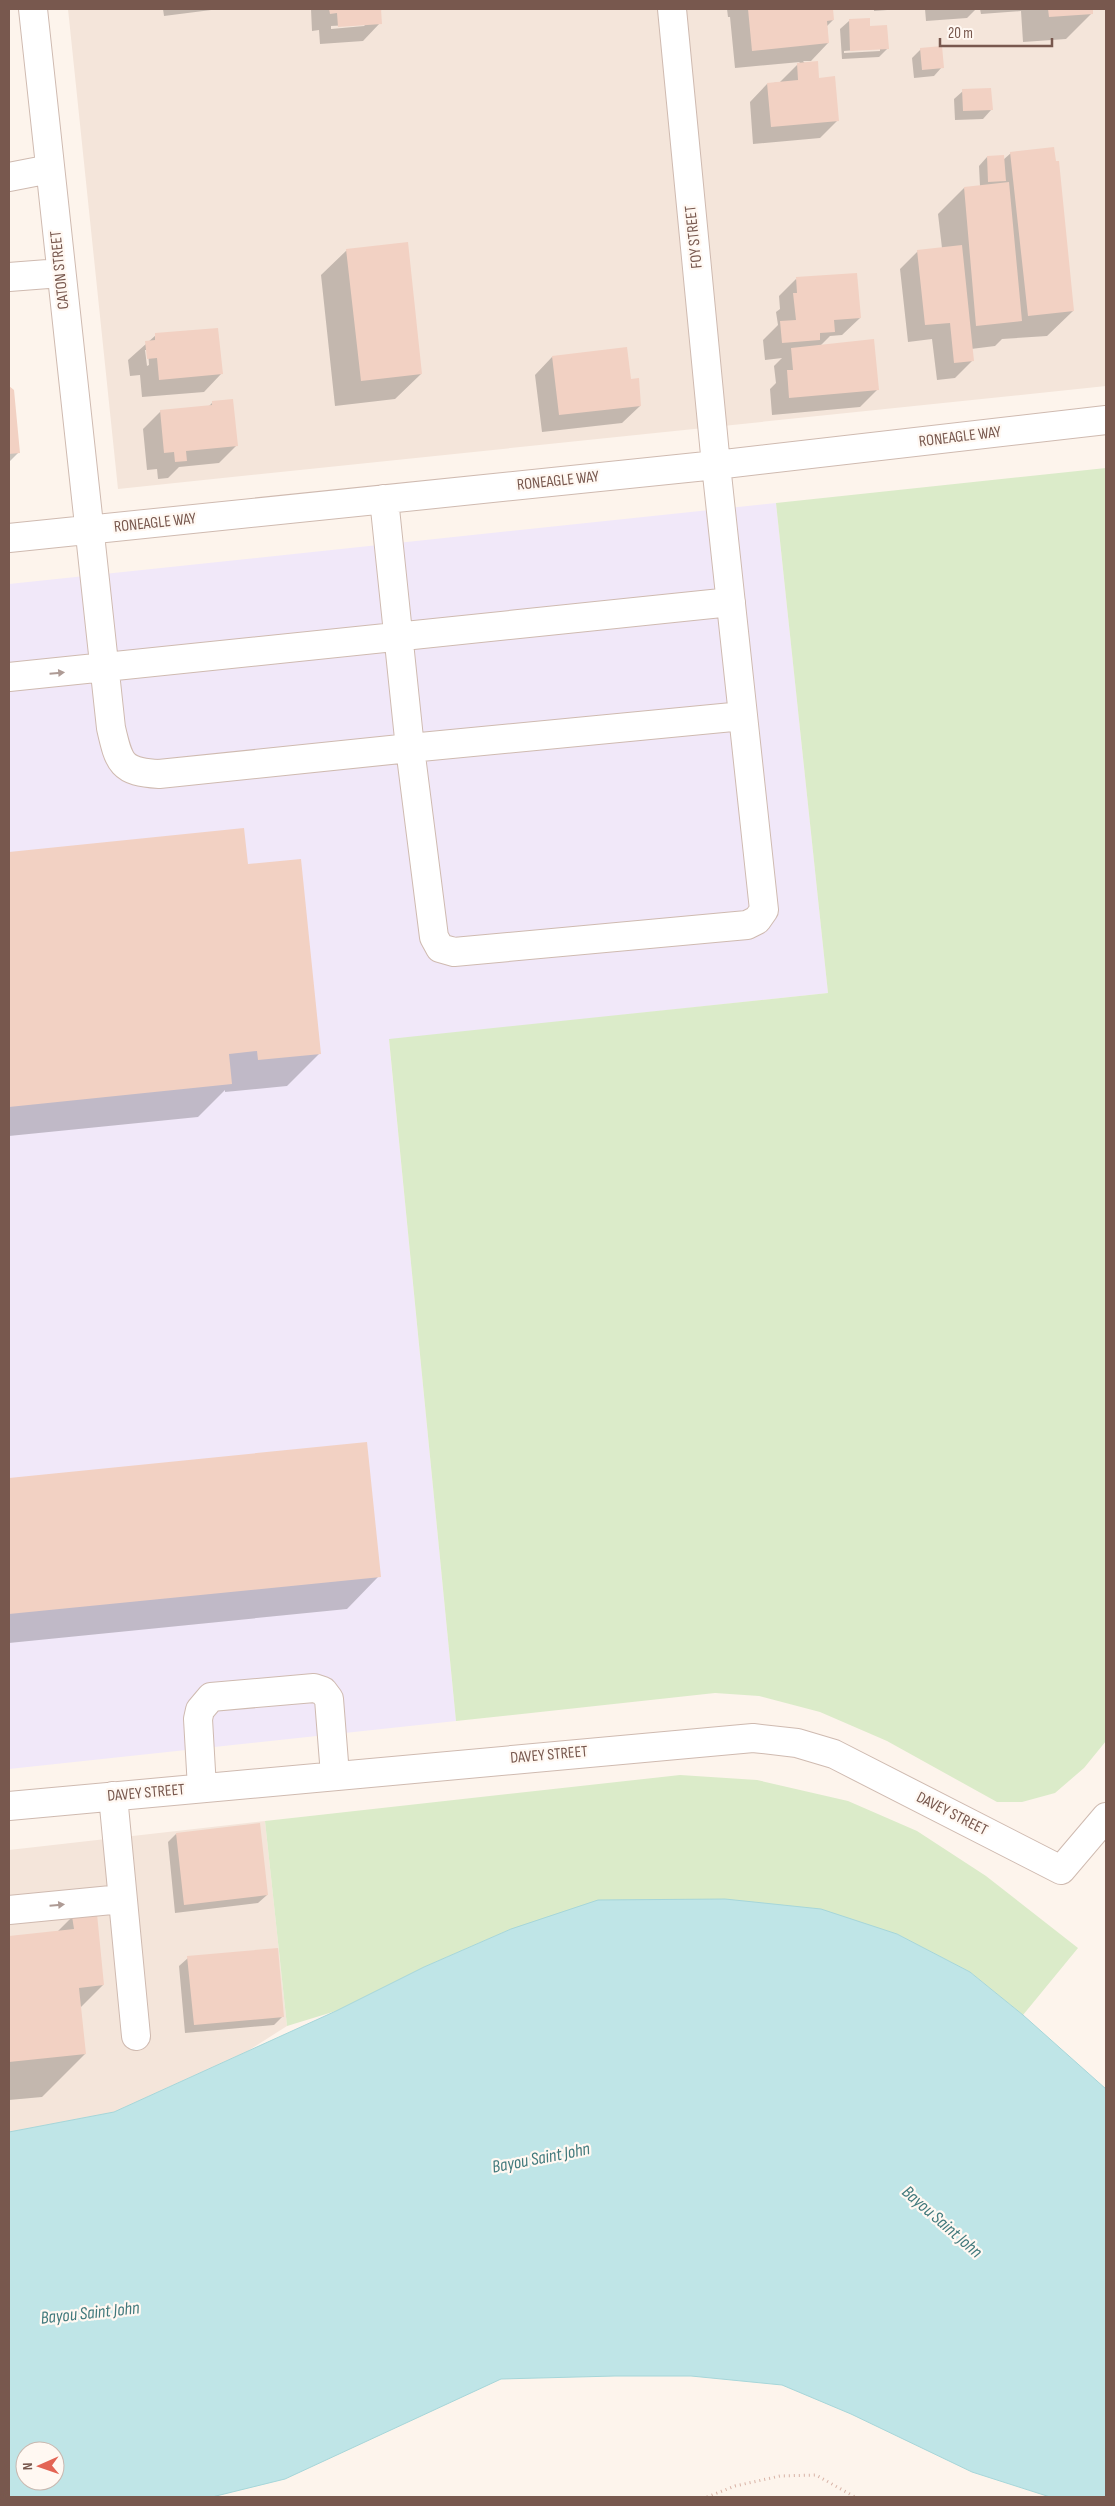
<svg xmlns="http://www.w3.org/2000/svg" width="1115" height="2506" viewBox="0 0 1115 2506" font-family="'Sofia Sans Condensed',sans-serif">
	<rect width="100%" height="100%" fill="#fdf4ec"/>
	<!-- residential -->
	<path fill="#f4e5da" d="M68 9H1106V386L118 489Z
		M265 1821 287 2026 246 2052 114 2112 9 2132V1850Z"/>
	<!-- education -->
	<path fill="#f1e8f9" d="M776 503 828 993 389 1040 456 1721 9 1769V584Z"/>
	<!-- green -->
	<path fill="#dbebc9" d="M1106 468V1741L1084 1768 1055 1793 1022 1802H997L887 1741 820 1712 759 1696 715 1693 456 1721 389 1039 828 993 776 503Z
		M680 1775 757 1780 848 1801 917 1831 986 1876 1078 1948 1023 2015 970 1972 897 1934 511 1929 424 1967 336 2011 287 2026 265 1821Z"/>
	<!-- water -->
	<path fill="#bfe5e7" stroke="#a6d6d9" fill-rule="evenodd" d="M725 1899 821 1909 897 1934 970 1972 1023 2015 1106 2089V2497H1050L972 2472 851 2414 782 2385 691 2376H615L501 2379 285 2479 212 2497H9V2132L114 2112 336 2011 424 1967 511 1929 598 1900ZM25 2451H55V2481H25Z"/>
	<!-- shadow -->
	<path fill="#0003" fill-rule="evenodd" d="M163 9H219L164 16Z
		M311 9H382L380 12V23L363 41 320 44 319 30 312 31ZM366 24 364 26 331 29V26Z
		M727 9H832L833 20 827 26 828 43 811 61H803L818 79 838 120 820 138 753 144 750 102 767 84 780 82 800 62 735 68 730 17H728Z
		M874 9H901L874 11Z
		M925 9H976L967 18 926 21Z
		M980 9H1092V13L1066 39 1023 42 1021 11 981 14Z
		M849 21 869 28 888 48 879 57 842 59 840 29ZM880 48V51L844 53V51Z
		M921 49 942 67 934 76 914 78 912 58Z
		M963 91 991 110 983 119 955 120 954 99Z
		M1011 153 1073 311 1047 336 1002 339 995 346 971 349 973 360 955 378 937 380 932 339 908 342 900 269 918 251 942 248 938 214 964 188 980 186 979 166 987 157 1003 160Z
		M347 250 421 374 395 399 335 406 321 275Z
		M796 279 860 318 842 335 830 336 820 346 878 389 860 407 772 415 770 389 776 383 774 366 782 358 765 360 763 340 778 325 776 312 780 309 779 296Z
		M156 335 221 374 204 392 142 397 140 375 130 376 128 360ZM145 350H148L149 365 147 366Z
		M552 357 630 380 640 406 622 423 542 432 535 375Z
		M9 388 12 391 19 452 9 462Z
		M212 403 236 446 219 463 179 467 168 478 158 479 157 469 147 470 143 429 161 411 209 406Z
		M243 829 247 866 319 1054 287 1086 225 1092V1090L198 1117 9 1136V853Z
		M366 1444 379 1576 347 1609 9 1643V1479Z
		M176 1834 267 1895 258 1903 175 1913 168 1842Z
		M72 1917 103 1985 80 2008 85 2054 42 2097 9 2100V1937L57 1932Z
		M188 1958 283 2016 274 2025 185 2033 179 1966Z"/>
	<!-- building -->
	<path fill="#f2d1c3" d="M329 9H381L382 24 338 27 337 13 330 14Z
		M748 9H833L834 20 827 21 829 43 752 51Z
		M1048 9H1093V14L1049 17Z
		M870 18V26L887 25 889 49 850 51 849 19Z
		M942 46 944 68 922 70 920 48Z
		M818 61 819 78 835 76 839 121 771 127 767 83 798 80 797 63Z
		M991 88 993 110 963 111 962 89Z
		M1054 147 1056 161H1059L1074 311 1028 316 1010 152Z
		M1004 155 1006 181 988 182 987 156Z
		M1009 182 1022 321 976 326 964 187Z
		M408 242 422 374 361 381 346 249Z
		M962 245 974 361 954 363 950 323 925 325 917 250Z
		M857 273 861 318 834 320 835 332 820 333V340L782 343 780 321 796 320 793 293H797L796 277Z
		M218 328 223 374 159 380 157 358 147 359 145 341 155 340V333Z
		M874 339 879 390 789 398 787 370H793L791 348Z
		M627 347 631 379 639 378 641 406 559 415 552 356Z
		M9 386 14 390 20 453 9 454Z
		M233 399 238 446 186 451 187 461 175 462 174 452 164 453 160 410 212 405V401Z
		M244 828 248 864 301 859 321 1054 258 1060 257 1051 229 1054 232 1084 9 1107V852Z
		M367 1442 381 1577 9 1614V1478Z
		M260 1823 268 1895 184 1905 176 1833Z
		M97 1914 104 1985 79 1988 86 2054 9 2062V1936L74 1929 72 1916Z
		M278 1948 284 2017 194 2025 187 1956Z"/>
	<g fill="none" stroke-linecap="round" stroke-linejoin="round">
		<!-- minor casing -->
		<g stroke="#cfbab0" stroke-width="30">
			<path id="minor" d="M33 9 111 728C119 763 121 772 159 774L410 748 434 937 440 948 454 952 747 925 757 920 764 910 716 465 672 9
				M9 177 50 169
				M9 277 61 273
				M384 499 410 748 743 716
				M9 538 716 465 1106 420
				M9 677 731 602
				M202 1788 198 1719 200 1710 211 1697 314 1688 323 1691 329 1699 335 1775
				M113 1796 136 2036
				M9 1806 753 1738 797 1743 834 1754 1061 1870 1106 1817
				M9 1910 122 1899"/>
		</g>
		<!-- path -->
		<path stroke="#d8b3a6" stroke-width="3" stroke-dasharray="1 4" stroke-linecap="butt" d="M707 2497 735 2486 780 2476 816 2475 855 2497"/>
		<!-- minor -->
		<use href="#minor" stroke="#fff" stroke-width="28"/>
	</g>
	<!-- one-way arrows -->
	<defs><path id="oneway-solid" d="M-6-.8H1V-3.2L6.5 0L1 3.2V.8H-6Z" transform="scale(1.25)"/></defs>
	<g fill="#ae9b95">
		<use href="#oneway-solid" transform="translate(57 673) rotate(-5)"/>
		<use href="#oneway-solid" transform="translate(57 1905) rotate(-5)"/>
	</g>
	<g text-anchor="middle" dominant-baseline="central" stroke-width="4.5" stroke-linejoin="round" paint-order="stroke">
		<!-- street labels -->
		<g font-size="16" fill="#78584e" stroke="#fff8f2">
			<text transform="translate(694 237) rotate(-96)">FOY STREET</text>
			<text transform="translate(60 270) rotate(-96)">CATON STREET</text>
			<text transform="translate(960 437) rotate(-7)">RONEAGLE WAY</text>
			<text transform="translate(558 481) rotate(-6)">RONEAGLE WAY</text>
			<text transform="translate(155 523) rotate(-6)">RONEAGLE WAY</text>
			<text transform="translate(549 1755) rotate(-5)">DAVEY STREET</text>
			<text transform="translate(146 1793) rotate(-5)">DAVEY STREET</text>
			<text transform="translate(952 1814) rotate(27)">DAVEY STREET</text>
		</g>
		<!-- water labels -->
		<g font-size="18" font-style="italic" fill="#41797c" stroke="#fff8f2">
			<text transform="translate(541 2158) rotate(-11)">Bayou Saint John</text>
			<text transform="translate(942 2222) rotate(41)">Bayou Saint John</text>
			<text transform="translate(90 2313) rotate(-6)">Bayou Saint John</text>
		</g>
	</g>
	<!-- border -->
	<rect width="1115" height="2506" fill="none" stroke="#78584e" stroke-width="20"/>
	<!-- north arrow -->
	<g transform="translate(40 2466) rotate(268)"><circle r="24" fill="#fff8f2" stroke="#c9b8b0"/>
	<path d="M0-4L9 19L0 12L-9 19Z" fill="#e36454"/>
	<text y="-8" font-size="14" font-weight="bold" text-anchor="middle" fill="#78584e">N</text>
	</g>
	<!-- scale -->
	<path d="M940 38v8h112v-8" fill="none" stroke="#78584e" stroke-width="2.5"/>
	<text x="948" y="38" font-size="15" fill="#78584e" stroke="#fff8f2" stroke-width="4" paint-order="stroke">20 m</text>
</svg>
